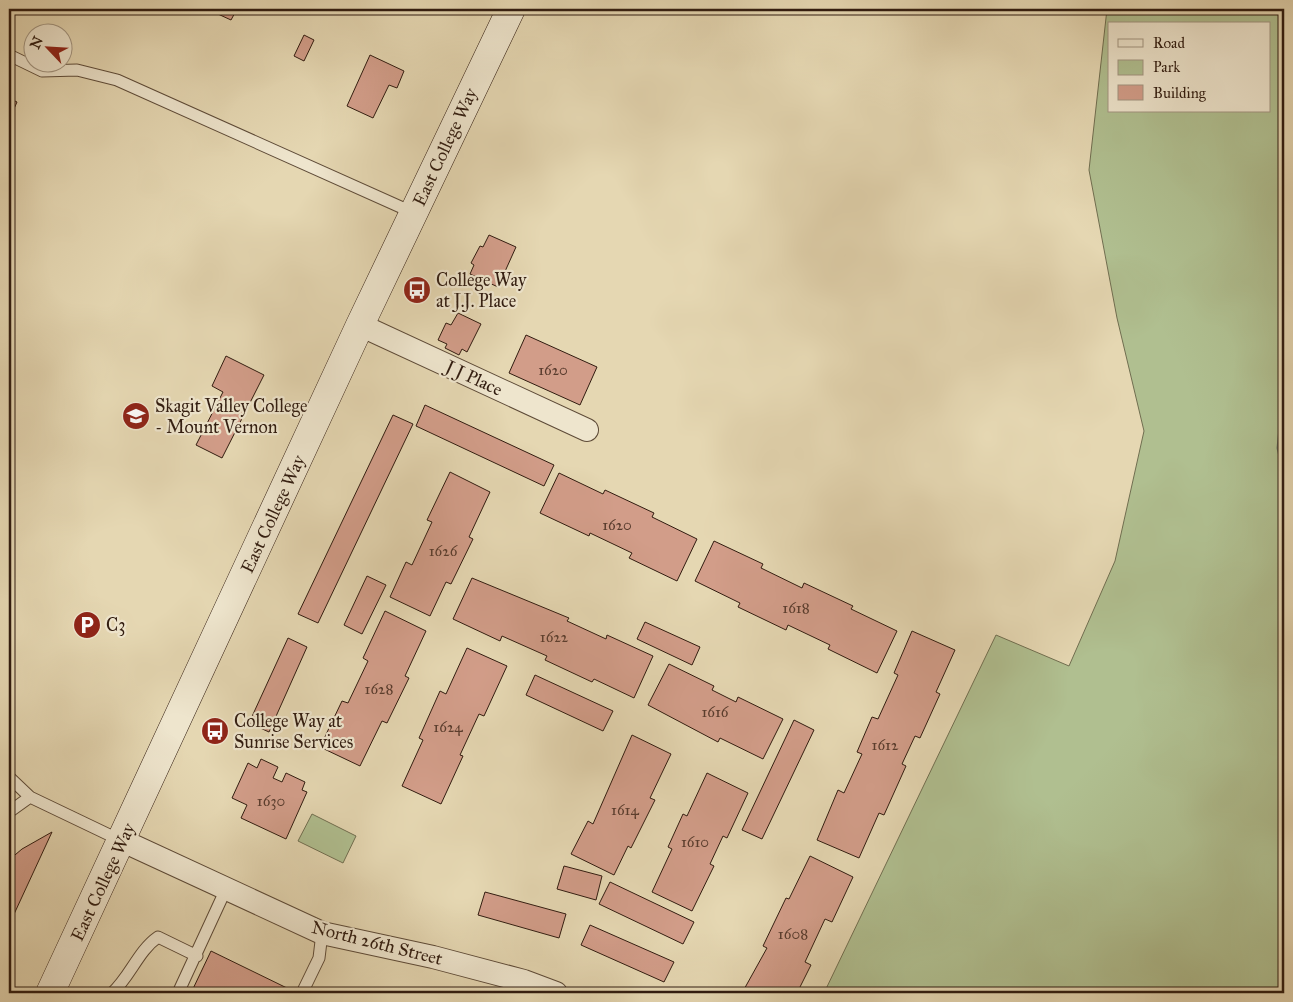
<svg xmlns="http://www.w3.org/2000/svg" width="1293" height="1002" viewBox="0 0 1293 1002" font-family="'IM FELL Great Primer',serif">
	<rect width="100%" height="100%" fill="#e5d7b2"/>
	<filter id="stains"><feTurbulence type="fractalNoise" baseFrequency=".004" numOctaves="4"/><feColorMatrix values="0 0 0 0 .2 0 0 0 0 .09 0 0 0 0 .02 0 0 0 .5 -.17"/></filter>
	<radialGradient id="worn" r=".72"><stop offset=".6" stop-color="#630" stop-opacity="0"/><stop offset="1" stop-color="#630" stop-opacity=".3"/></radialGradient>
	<!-- green -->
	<path fill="#b0bf90" stroke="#706e50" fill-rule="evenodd" d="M1107 9H1284V993H824L996 635 1069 666 1115 561 1144 431 1117 318 1089 170ZM1109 24H1269V111H1109Z
		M312 814 356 836 343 863 298 841Z"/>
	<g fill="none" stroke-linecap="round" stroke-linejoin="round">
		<!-- stream -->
		<path stroke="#6e7b6c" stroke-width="7" d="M1284 409 1280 448 1284 464"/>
	</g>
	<!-- building -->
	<path fill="#d29d89" stroke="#311c10" d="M207 9H237L231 20Z
		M304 35 314 40 304 61 294 56Z
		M370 55 404 71 397 88 389 85 373 118 347 106Z
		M9 98 17 102 9 120Z
		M489 235 516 247 498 287 470 274 474 265 471 263 480 246 483 247Z
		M458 313 481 324 467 352 462 349 459 355 445 348 447 344 438 340 446 323 451 325Z
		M526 335 597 367 580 405 509 373Z
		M226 356 264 375 222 458 196 445 223 392 212 386Z
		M425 405 554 465 544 486 416 426Z
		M393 415 413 424 318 623 298 614Z
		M450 472 490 492 469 537 473 539 451 584 446 582 430 616 390 597 406 562 412 565 432 522 427 520Z
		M559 473 603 494 605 490 654 513 652 517 697 539 677 581 629 558 632 553 590 533 589 536 540 513Z
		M714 541 763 564 761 568 802 588 804 583 853 606 851 609 897 631 877 673 828 649 830 645 788 625 786 630 738 607 740 603 695 581Z
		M367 576 386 585 362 634 344 625Z
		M472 578 569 618 567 621 606 639 607 635 653 656 634 698 594 679 592 682 545 660 547 656 502 636 500 641 453 619Z
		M385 611 426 631 405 676 409 678 387 723 382 721 360 766 320 747 342 701 348 703 368 661 363 658Z
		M645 622 700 647 692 665 637 639Z
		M912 631 955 650 936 692 940 694 920 738 915 736 902 764 906 766 884 815 879 813 859 858 817 840 838 790 844 793 862 754 857 752 872 717 878 719 898 675 894 673Z
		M288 638 307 647 269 732 249 723Z
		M467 648 507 666 484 716 479 714 460 755 463 756 441 804 402 786 423 740 419 738 440 691 446 694Z
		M669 664 714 686 712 690 736 702 738 697 783 719 763 759 720 738 718 742 648 705Z
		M535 675 613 711 603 731 526 695Z
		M794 720 814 730 762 839 742 830Z
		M632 735 671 754 650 798 655 800 631 848 628 846 614 875 571 854 588 821 593 824Z
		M261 759 278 767 273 778 282 782 286 773 305 782 302 790 307 792 286 839 241 818 247 805 232 798 248 763 257 768Z
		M707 773 748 793 727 838 723 836 710 864 714 866 692 911 652 892 672 849 668 847 683 814 687 816Z
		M52 832 9 925V860L22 849Z
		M810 856 853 877 832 922 825 919 805 962 811 965 797 993 793 991 792 993H742L767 948 763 946 786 898 789 899Z
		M564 866 602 876 596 900 557 889Z
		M610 882 694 922 683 944 599 904Z
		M485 892 566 914 559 938 478 915Z
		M590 925 674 962 664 982 581 945Z
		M211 951 289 989 287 993H191Z"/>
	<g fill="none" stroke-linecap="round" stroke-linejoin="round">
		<!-- lane casing -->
		<g stroke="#5e4b38" stroke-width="13">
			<path id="lane" d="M9 55 42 71 77 70 117 80 414 213
				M9 777 30 797 122 841
				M9 812 30 797
				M112 993C130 977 138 951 158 937L197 956
				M178 993 226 889
				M302 993 319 958 322 933"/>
		</g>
		<!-- street casing -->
		<g stroke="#5e4b38" stroke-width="24">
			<path id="street" d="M360 325 587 430
				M123 841 322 933 433 957 524 981 556 993"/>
		</g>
		<!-- secondary casing -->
		<g stroke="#311c10" stroke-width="29">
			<path id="secondary" d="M50 993 360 325 511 9"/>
		</g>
		<!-- lane -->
		<use href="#lane" stroke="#eee5cd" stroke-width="11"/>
		<!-- street -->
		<use href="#street" stroke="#eee5cd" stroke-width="22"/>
		<!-- secondary -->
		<use href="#secondary" stroke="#eee5cd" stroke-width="28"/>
	</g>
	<!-- icons -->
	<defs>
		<g id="bus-disc" transform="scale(1.4375)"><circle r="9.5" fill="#8f2418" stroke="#eee5cd"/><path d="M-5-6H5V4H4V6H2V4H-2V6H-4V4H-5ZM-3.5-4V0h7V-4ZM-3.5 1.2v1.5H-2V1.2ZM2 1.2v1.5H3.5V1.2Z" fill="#fff"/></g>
		<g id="university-disc" transform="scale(1.4375)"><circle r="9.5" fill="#8f2418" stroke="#eee5cd"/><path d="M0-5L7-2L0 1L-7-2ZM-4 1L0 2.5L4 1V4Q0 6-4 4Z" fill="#fff"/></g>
		<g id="parking-disc" transform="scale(1.4375)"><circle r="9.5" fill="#8f2418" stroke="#eee5cd"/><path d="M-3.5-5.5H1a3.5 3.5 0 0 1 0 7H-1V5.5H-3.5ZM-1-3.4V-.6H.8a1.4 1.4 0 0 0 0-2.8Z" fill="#fff"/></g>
	</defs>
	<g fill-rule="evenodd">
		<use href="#bus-disc" x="417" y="290"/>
		<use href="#university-disc" x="136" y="416"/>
		<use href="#parking-disc" x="87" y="625"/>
		<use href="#bus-disc" x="215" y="731"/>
	</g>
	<g text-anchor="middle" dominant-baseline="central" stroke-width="4.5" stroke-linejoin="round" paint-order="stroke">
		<!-- number labels -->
		<g font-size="15" fill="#593c2e">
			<text x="553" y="370">1620</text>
			<text x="617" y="525">1620</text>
			<text x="443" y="551">1626</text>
			<text x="796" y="608">1618</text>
			<text x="554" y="637">1622</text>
			<text x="379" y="689">1628</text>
			<text x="715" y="712">1616</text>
			<text x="448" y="727">1624</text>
			<text x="885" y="745">1612</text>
			<text x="271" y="801">1630</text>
			<text x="625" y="810">1614</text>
			<text x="695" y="842">1610</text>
			<text x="793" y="934">1608</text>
		</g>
		<!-- street labels -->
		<g font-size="18" fill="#311c10" stroke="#eee5cd">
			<text transform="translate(445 147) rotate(-65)">East College Way</text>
			<text transform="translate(474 378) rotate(25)">J J Place</text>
			<text transform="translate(273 514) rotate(-65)">East College Way</text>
			<text transform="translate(103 882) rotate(-65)">East College Way</text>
			<text transform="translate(377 943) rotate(14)">North 26th Street</text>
		</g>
		<!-- poi labels -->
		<g font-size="18" fill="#311c10" stroke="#eee5cd" text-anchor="start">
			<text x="436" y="280">College Way<tspan x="436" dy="21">at J.J. Place</tspan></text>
			<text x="155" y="406">Skagit Valley College<tspan x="155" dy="21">- Mount Vernon</tspan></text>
			<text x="106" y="625">C3</text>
			<text x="234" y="721">College Way at<tspan x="234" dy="21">Sunrise Services</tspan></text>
		</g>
	</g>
	<!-- margin -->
	<rect width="1293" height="1002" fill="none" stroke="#e5d7b2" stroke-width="30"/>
	<rect x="10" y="10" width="1273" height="982" fill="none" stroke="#311c10" stroke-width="2.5"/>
	<rect x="15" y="15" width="1263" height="972" fill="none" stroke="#311c10"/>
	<!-- legend -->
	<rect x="1108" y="22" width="162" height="90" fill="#eee5cd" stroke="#a29581"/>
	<rect x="1118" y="39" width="25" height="8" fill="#eee5cd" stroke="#a29581"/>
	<text x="1153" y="48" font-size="15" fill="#311c10">Road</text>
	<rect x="1118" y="60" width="25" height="15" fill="#b0bf90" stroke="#a29581"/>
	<text x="1153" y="72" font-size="15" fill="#311c10">Park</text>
	<rect x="1118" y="85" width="25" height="15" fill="#d29d89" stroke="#a29581"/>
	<text x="1153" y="98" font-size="15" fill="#311c10">Building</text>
	<!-- north arrow -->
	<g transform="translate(48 48) rotate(295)"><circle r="24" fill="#eee5cd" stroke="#a29581"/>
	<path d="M0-4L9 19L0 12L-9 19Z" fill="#8f2418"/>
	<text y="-8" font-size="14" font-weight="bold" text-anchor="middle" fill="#311c10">N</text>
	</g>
	<rect width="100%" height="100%" filter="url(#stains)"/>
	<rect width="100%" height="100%" fill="url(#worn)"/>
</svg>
